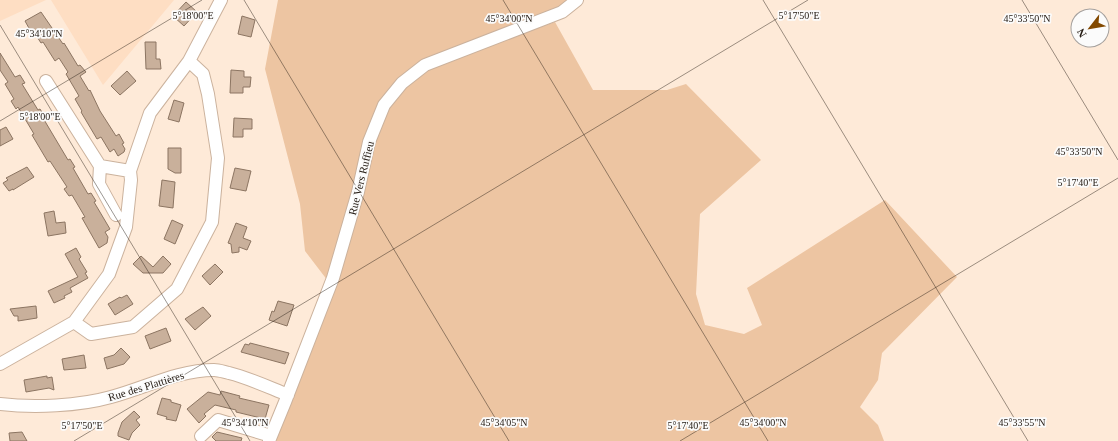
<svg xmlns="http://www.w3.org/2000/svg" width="1118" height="441" viewBox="0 0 1118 441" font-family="'Times New Roman',serif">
	<rect width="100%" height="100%" fill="#feead8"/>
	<!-- built -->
	<path fill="#fedec3" d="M0 0H46L0 21Z
		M51 0H174L103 85Z"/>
	<!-- green -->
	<path fill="#edc5a2" d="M278 0H568L560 8 476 50 555 22 593 90H667L686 84 761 160 700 214 696 294 705 325 744 334 762 325 747 288 885 200 957 277 882 353 878 380 860 407 878 425 884 441H268L331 285 305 251 300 204 265 69Z"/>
	<!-- building -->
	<path fill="#c9b09b" stroke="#8c7562" d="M186 2 197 12 184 26 173 16Z
		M41 12 63 44 64 43 78 66 80 65 86 72 80 76 89 91 90 90 100 111 116 136 119 134 124 143 122 144 125 149 124 152 118 156 114 149 110 152 101 137 97 139 81 112 82 111 75 99 79 96 66 74 68 72 59 58 55 61 43 42 41 43 32 29 30 30 25 21Z
		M242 16 255 20 251 37 238 34Z
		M145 42H156V59H160L161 69H146Z
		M0 53 15 77 20 75 25 83 22 84 38 110 40 109 45 117 43 118 68 160 70 159 75 167 73 168 88 194 91 193 96 201 94 202 110 229 105 232 108 237 107 243 99 248 82 218 85 217 72 195 69 196 64 189 67 187 50 161 48 162 32 135 34 134 18 107 16 109 11 101 14 99 5 84 8 82 0 70Z
		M231 70 244 71V77H251L250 87H243V93H230Z
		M127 71 136 81 120 95 111 86Z
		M174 100 184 103 179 122 168 119Z
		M234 118 252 119V129H243V137H233Z
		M6 127 13 139 0 146V130Z
		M168 148H181V173H175L168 169Z
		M27 167 34 177 13 190V189L9 191 3 183 8 180 6 178Z
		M235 168 251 171 246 191 230 188Z
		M162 180 175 182 173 208 159 206Z
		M54 211 56 223 65 222 66 233 48 236 44 213Z
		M172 220 183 225 175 244 164 239Z
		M236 223 247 227 243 238 251 241 247 250 239 247V252L232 253 231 244 228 243Z
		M76 248 81 257 79 259 87 272 85 273 88 278 70 288 72 292 64 296 65 298 54 303 48 291 78 277 65 254Z
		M141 256 153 267 163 256 171 264 163 273H143L133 264Z
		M215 264 223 272 210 285 202 276Z
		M127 295 133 304 115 315 108 304 120 297 121 298Z
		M278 301 294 305 287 326 269 320 272 311 274 312Z
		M36 306 37 318 18 321V316H14L10 309Z
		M203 307 211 316 195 330 185 319Z
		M166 328 171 341 150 349 145 336Z
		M250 343 289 353 285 364 241 352 245 344 249 345Z
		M121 348 130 357 124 364 107 369 104 358 114 355Z
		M84 355 86 368 64 370 62 359Z
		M47 376V378L52 377 54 390 49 388 26 392 24 380Z
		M221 391 240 396 239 398 269 405 265 419 236 412V410L215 405 204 414 206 416 199 423 187 409 208 392 220 395Z
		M162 398 171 400V402L181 405 176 421 166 419 167 417 157 414Z
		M134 411 140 417 136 420 140 425 132 433 129 440 118 436V433L122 422Z
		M22 432 27 441H10L9 433Z
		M217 432 242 438 241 441H216L212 437Z"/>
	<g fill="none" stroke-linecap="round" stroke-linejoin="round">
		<!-- minor casing -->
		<g stroke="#cbb29d" stroke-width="14">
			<path id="minor" d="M46 81 100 166 130 171
				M100 166 99 184 116 215
				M74 322 91 334 133 327 177 289 212 222 218 158 208 94 203 74 189 61
				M0 364 74 322 109 274 126 227 131 180 130 171 150 113 189 61 221 0
				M0 404C34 408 79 406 111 397 145 388 178 370 214 370 219 370 224 372 229 373 249 378 268 387 288 395
				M201 436 218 420 271 436
				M269 441 285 402 333 278 358 192 369 142 384 105 402 83 425 65 562 12 577 0"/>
		</g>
		<!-- minor -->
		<use href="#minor" stroke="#fff" stroke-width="12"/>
	</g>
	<!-- ticks -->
	<path fill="none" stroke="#231a12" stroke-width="1" stroke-opacity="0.45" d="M244 0 509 441M503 0 768 441M763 0 1028 441M1022 0 1118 160M0 25 250 441M0 121 202 0M74 441 808 0M680 441 1118 178"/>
	<g text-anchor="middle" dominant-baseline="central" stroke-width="3.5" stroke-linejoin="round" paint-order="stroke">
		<!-- street labels -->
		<g font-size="11" fill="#231a12" stroke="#fbfbfb">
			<text transform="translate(361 178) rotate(-76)">Rue Vers Ruffieu</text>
			<text transform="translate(146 386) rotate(-17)">Rue des Plattières</text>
		</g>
	</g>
	<g font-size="10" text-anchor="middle" fill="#231a12" stroke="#fbfbfb" stroke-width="3.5" stroke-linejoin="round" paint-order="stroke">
		<text x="193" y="19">5°18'00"E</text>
		<text x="799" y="19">5°17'50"E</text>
		<text x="509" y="22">45°34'00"N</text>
		<text x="1027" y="22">45°33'50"N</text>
		<text x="39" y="37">45°34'10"N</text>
		<text x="40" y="120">5°18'00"E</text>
		<text x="1079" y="155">45°33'50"N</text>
		<text x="1078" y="186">5°17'40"E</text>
		<text x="245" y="426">45°34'10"N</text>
		<text x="504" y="426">45°34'05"N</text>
		<text x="763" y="426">45°34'00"N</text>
		<text x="1022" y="426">45°33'55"N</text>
		<text x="82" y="429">5°17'50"E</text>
		<text x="688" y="429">5°17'40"E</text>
	</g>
	<!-- north arrow -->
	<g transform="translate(1090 28) rotate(239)"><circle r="19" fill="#fbfbfb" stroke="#a5a19e"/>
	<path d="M0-3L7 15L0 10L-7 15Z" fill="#834900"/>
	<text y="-6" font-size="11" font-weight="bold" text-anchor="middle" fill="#231a12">N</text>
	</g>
</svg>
